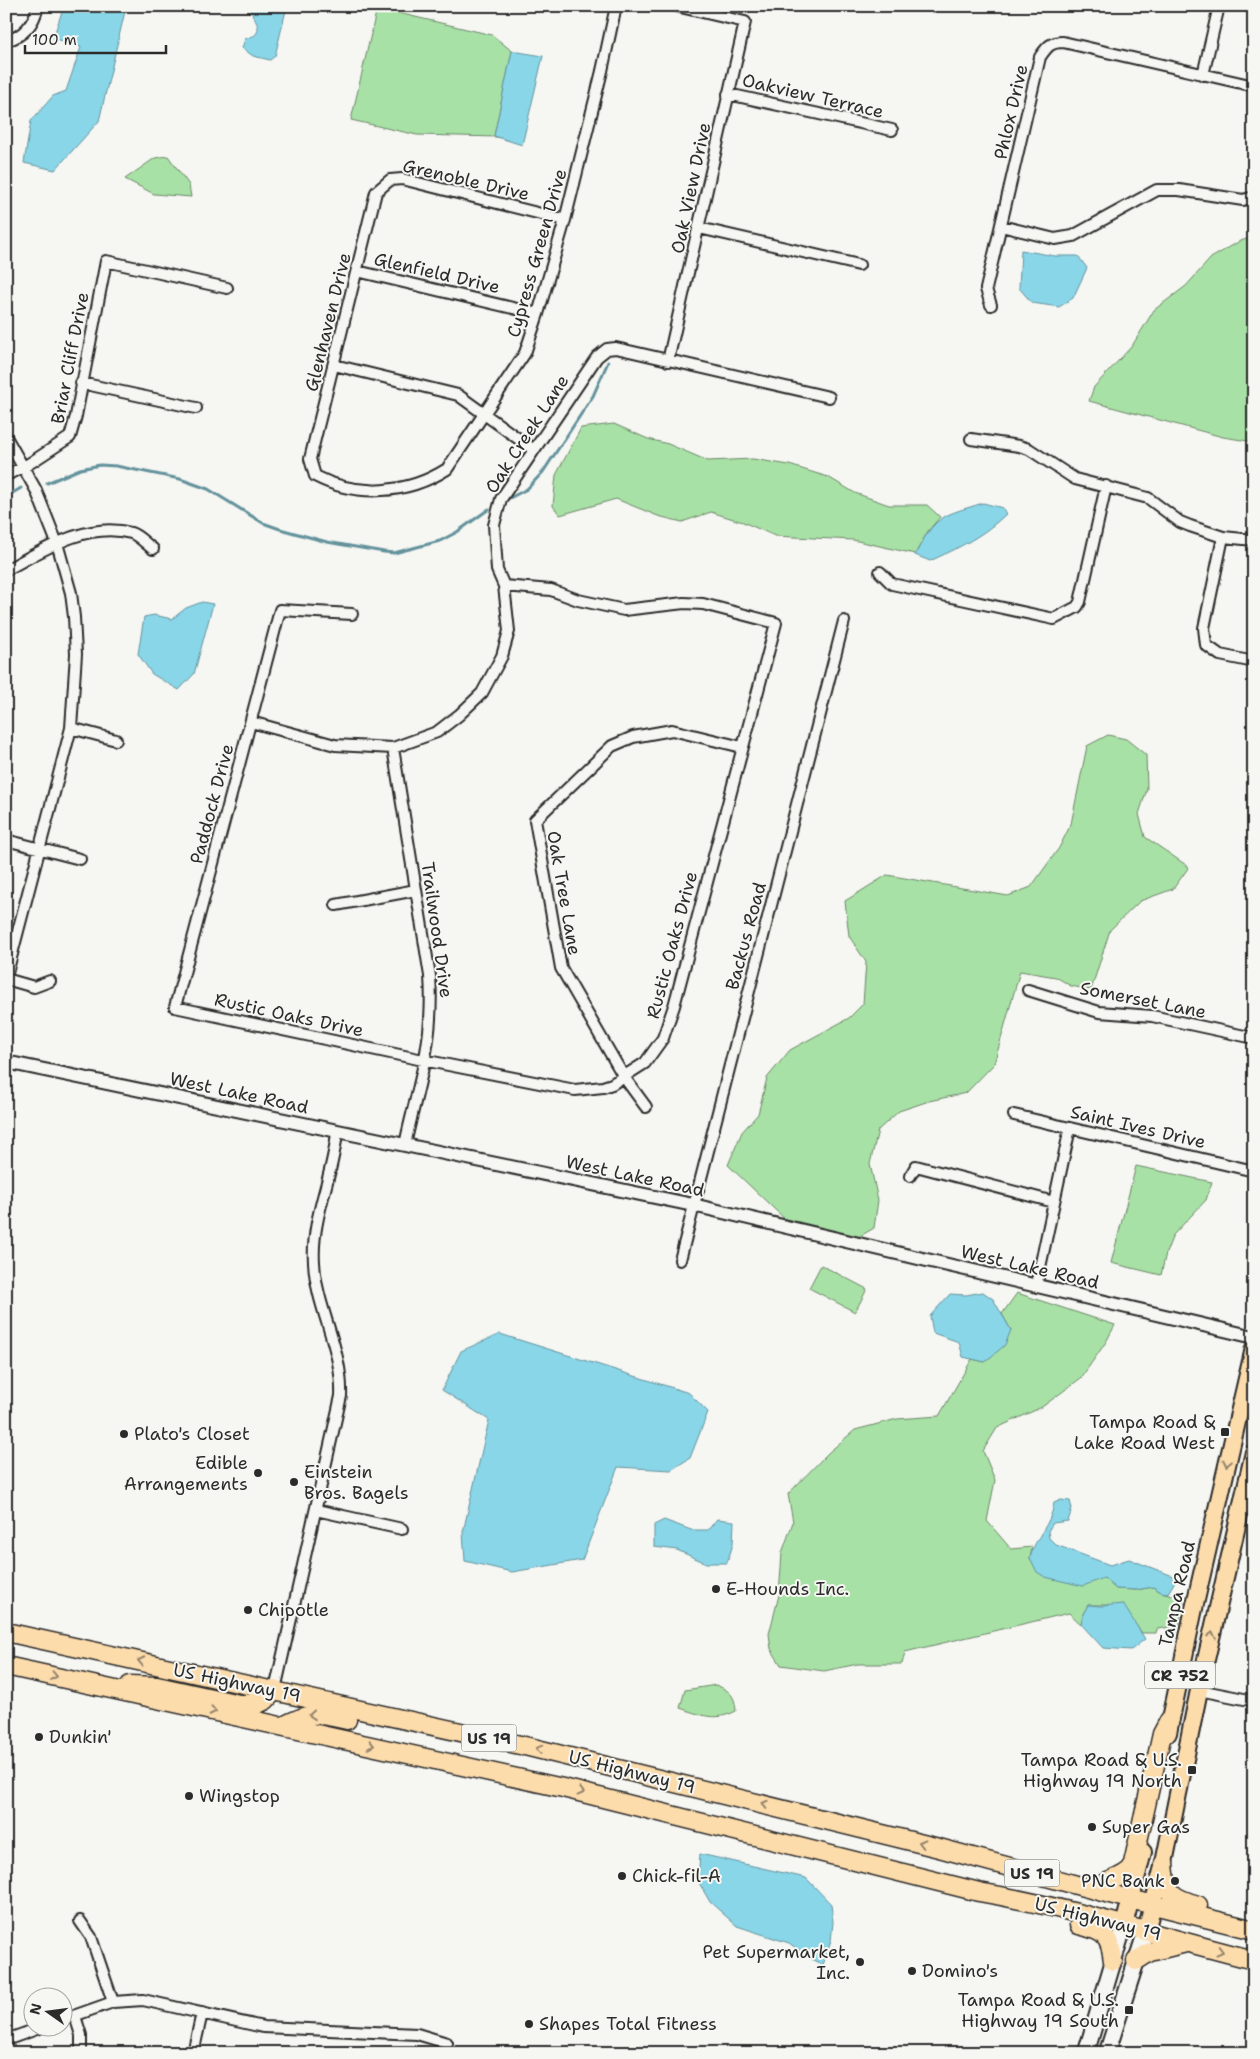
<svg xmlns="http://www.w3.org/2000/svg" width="1260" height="2059" viewBox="0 0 1260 2059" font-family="'Shantell Sans',sans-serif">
	<rect width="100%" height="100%" fill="#f6f6f2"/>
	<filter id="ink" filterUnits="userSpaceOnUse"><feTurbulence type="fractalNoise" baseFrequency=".02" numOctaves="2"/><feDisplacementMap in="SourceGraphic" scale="10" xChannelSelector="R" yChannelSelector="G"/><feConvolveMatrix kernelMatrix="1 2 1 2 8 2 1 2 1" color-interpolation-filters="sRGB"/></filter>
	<g filter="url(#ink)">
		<!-- green -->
		<path fill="#a8e1a5" stroke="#6a8668" d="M377 8 492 35 512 51 494 136 498 137 417 135 351 120Z
			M168 156 189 185 191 197 154 194 125 179 155 158Z
			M1254 237V442L1223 437 1089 401 1094 387 1132 346 1154 310 1186 286 1211 258 1240 241Z
			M614 424 648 439 668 444 708 461 753 459 789 465 828 477 855 493 889 505H927L940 517 928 531 915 554 853 540 775 536 743 522 711 512 682 522 658 516 616 499 560 515 553 506 556 475 581 428Z
			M1108 735 1126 739 1146 755 1147 789 1139 814 1145 837 1189 867 1173 889 1140 901 1110 930 1091 990 1071 986 1056 977 1020 971 994 1064 966 1093 929 1101 899 1111 878 1130 870 1164 878 1200 874 1228 855 1239 789 1223 728 1165 742 1132 758 1114 767 1078 790 1050 849 1018 863 1004 866 962 849 936 845 901 887 875 1008 896 1031 887 1059 848 1071 824 1087 746Z
			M1136 1166 1212 1182 1206 1200 1173 1235 1166 1253 1161 1275 1111 1263Z
			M821 1265 867 1289 855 1312 809 1288Z
			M1017 1293 1115 1325 1106 1342 1081 1378 1042 1407 997 1428 983 1451 995 1480 987 1521 1011 1549 1032 1547 1030 1559 1095 1580 1104 1578 1116 1589 1136 1590 1153 1587 1161 1592 1184 1598 1179 1626 1157 1629 1156 1633H1142L1135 1624 1106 1605H1088L1083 1614 1081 1624 1069 1613 905 1652 902 1664H858L824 1671 781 1665 771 1649 769 1634 779 1595 782 1553 793 1522 788 1494 828 1453 855 1430 897 1419 939 1416 972 1359 985 1362 1011 1330 1002 1314Z
			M716 1685C730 1691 735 1695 736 1711 715 1722 701 1715 680 1708L685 1690Z"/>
		<!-- water -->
		<path fill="#89d6e8" stroke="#63929c" d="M64 6 126 7 99 121 55 170 24 163 31 121 53 96 66 91 81 47 53 38Z
			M251 6H287L275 56 270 60 253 56 242 48 245 39C248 37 254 37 256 34 263 25 249 16 251 6Z
			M512 51 543 56 522 145 494 136Z
			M1021 250 1055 256H1078L1087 268 1073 298 1059 307 1032 303 1019 288Z
			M983 503 1003 508 1006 514C982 537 960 547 930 561L915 555C936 514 942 516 983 503Z
			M202 602 213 604 194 674 179 690 152 674 138 654 144 617 154 615 172 619 186 608Z
			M983 1292 993 1299 1011 1330 1005 1345 985 1362 963 1357 959 1342 933 1333 930 1316 950 1294 966 1295Z
			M500 1334 689 1393 708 1412 690 1458 671 1470 618 1467 582 1560 512 1572 465 1561 463 1532 489 1420 442 1390 461 1351Z
			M1061 1500 1070 1501 1072 1509 1068 1521 1053 1523 1048 1531 1049 1538 1056 1545 1110 1565 1129 1559 1173 1576 1174 1583 1168 1593 1161 1592 1153 1587 1136 1590 1116 1589 1104 1578 1083 1586 1045 1577 1037 1572 1030 1558C1035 1536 1051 1526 1054 1503Z
			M717 1519 734 1521 733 1544 727 1563H706L677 1550 654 1547V1525L664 1520 691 1530H708Z
			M1123 1604 1145 1639 1131 1650 1103 1648 1081 1624 1083 1614 1088 1605 1102 1606Z
			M700 1854 806 1878 831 1904 833 1922 831 1941 823 1965 813 1960 789 1943 737 1926 710 1902 698 1881Z"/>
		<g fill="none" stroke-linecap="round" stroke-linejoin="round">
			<!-- stream -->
			<path stroke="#63929c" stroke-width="3" d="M47 483 80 469 100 465 116 466 180 479 208 489 263 523 280 529 327 542 384 552 394 553 440 541 457 532 489 509
				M6 497 21 488
				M504 501 527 489 543 472 593 396 608 362"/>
			<!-- minor casing -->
			<g stroke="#2b2b2b" stroke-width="14">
				<path id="minor" d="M6 41C24 36 34 24 38 6
					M1203 75 1219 6
					M728 94 892 130
					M565 220 402 179 390 180 376 192 310 459 315 476C357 498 408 494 447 469L525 353 538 314 565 220 602 71 616 6
					M1001 226 1055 239 1073 236 1157 190H1179L1243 200 1254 197
					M699 228 859 265
					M357 271 538 314
					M991 305 986 289 1040 57C1047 47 1050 42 1063 42L1254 86
					M668 361 745 22 676 6
					M334 365 458 395 534 450
					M81 383 196 408
					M6 437 36 490 57 543 71 593 74 617 76 654 71 728 6 977
					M971 439 1019 446 1029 449 1075 479 1148 498 1180 522 1190 526 1223 537 1254 540
					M6 475 24 467 70 437 76 416 106 261 227 288
					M1223 537 1204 628 1206 645 1220 655 1254 662
					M6 570C43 550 87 521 131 533 138 535 146 544 153 549
					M880 572 892 584 1054 619 1077 607 1080 602 1106 486
					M352 614 280 610 175 1007 423 1060 575 1090 603 1087 612 1084 645 1063 663 1038 674 1006 776 623 703 604 684 603 624 610 578 600 551 590 504 586
					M251 722 335 745 393 748 437 732 459 715 482 693 502 656 509 631 504 586 497 570 494 525 501 499 597 357 607 349 616 348 829 397
					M71 728 116 740
					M393 748 430 976C431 990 431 1004 430 1019 428 1059 413 1106 405 1145
					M6 840 80 859
					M336 905 416 890
					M6 979 34 987 50 981
					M1028 990 1099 1012 1152 1016 1254 1038
					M646 1107 624 1077 561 968 535 820 612 746 633 737 672 730 742 747
					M1014 1115 1254 1171
					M910 1176 916 1166 1054 1202
					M680 1260 844 621
					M1036 1286 1070 1128
					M316 1510 402 1529
					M275 1690 341 1396C343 1349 316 1308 314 1262 311 1217 334 1175 337 1131
					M1199 1690 1254 1701
					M80 1921 91 1937 113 2002
					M75 2016 81 2035V2053
					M62 2020 113 2002 143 2000 263 2027 417 2034 447 2043
					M6 2040 45 2026
					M193 2053 202 2013"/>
			</g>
			<!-- tertiary casing -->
			<g stroke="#2b2b2b" stroke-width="16">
				<path id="tertiary" d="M6 1062 693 1205 1254 1337"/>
			</g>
			<!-- secondary casing -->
			<g stroke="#2b2b2b" stroke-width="19">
				<path id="secondary" d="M1086 2053 1124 1925
					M1107 2053 1146 1931"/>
			</g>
			<!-- primary casing -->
			<g stroke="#2b2b2b" stroke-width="20">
				<path id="primary" d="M1168 1733 1193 1613 1254 1348
					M1124 1925 1143 1852
					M1146 1931 1164 1863 1199 1690 1254 1452"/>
			</g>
			<!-- trunk casing -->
			<g stroke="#2b2b2b" stroke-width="21">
				<path id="trunk" d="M6 1632 529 1747 939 1848 1110 1894 1254 1930
					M6 1666 563 1788 979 1892C1072 1908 1162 1937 1254 1960
					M130 1685 157 1686 239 1704H258L266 1700 275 1690
					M283 1726C312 1711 316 1713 347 1720
					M1164 1863C1166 1892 1169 1897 1198 1905
					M1095 1890C1106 1879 1121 1880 1132 1868L1162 1734 1170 1719
					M1079 1925C1103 1931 1110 1934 1113 1961
					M1136 1961 1150 1952 1186 1943"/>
			</g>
			<!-- minor -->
			<use href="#minor" stroke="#f6f6f2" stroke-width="10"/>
			<!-- tertiary -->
			<use href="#tertiary" stroke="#f6f6f2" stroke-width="12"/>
			<!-- secondary -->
			<use href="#secondary" stroke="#f6f6f2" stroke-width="15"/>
			<!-- primary -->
			<use href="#primary" stroke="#fddcac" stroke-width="16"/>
			<!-- trunk -->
			<use href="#trunk" stroke="#fddcac" stroke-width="18"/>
		</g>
		<!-- one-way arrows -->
		<defs><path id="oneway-chevron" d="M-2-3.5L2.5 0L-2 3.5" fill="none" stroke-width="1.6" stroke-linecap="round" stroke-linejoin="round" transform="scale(1.25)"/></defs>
		<g stroke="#94846c">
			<use href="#oneway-chevron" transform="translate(1227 1463) rotate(103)"/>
			<use href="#oneway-chevron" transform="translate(1212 1635) rotate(-77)"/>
			<use href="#oneway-chevron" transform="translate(141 1661) rotate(-168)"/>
			<use href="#oneway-chevron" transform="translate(54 1676) rotate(12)"/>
			<use href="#oneway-chevron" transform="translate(213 1711) rotate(12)"/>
			<use href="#oneway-chevron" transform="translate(312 1715) rotate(175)"/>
			<use href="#oneway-chevron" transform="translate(371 1745) rotate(12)"/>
			<use href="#oneway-chevron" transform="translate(539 1749) rotate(-167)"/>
			<use href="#oneway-chevron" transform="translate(581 1792) rotate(14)"/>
			<use href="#oneway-chevron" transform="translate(765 1804) rotate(-166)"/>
			<use href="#oneway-chevron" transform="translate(922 1843) rotate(-166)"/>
			<use href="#oneway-chevron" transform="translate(1220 1951) rotate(14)"/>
		</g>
	</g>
	<!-- markers -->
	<g fill="#2b2b2b" stroke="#f6f6f2" stroke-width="2">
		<rect x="1220" y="1427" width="10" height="10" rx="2.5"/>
		<circle cx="124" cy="1434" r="5"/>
		<circle cx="258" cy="1473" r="5"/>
		<circle cx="294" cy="1482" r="5"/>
		<circle cx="716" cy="1589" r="5"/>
		<circle cx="248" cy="1610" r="5"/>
		<circle cx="39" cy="1737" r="5"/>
		<rect x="1187" y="1765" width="10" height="10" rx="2.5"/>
		<circle cx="189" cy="1796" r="5"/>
		<circle cx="1092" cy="1827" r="5"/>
		<circle cx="622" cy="1876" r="5"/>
		<circle cx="1175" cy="1881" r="5"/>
		<circle cx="860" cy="1962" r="5"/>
		<circle cx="912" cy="1971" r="5"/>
		<rect x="1124" y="2005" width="10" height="10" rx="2.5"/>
		<circle cx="529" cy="2024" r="5"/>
	</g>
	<g text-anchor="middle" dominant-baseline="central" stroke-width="4" stroke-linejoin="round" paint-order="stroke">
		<!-- shield labels -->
		<g fill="#f6f6f2" stroke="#686867" stroke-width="1">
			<rect x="1145" y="1661.5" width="70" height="27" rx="4"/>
			<rect x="461.5" y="1724.5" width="55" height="27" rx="4"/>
			<rect x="1004.5" y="1859.5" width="55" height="27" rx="4"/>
		</g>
		<g font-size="16" font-weight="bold" fill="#2b2b2b">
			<text x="1180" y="1675">CR 752</text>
			<text x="489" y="1738">US 19</text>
			<text x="1032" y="1873">US 19</text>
		</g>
		<!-- street labels -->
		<g font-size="18" fill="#2b2b2b" stroke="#f6f6f2">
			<text transform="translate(813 96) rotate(13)">Oakview Terrace</text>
			<text transform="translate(1011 112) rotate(-77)">Phlox Drive</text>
			<text transform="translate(466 180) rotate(13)">Grenoble Drive</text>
			<text transform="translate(691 188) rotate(-78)">Oak View Drive</text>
			<text transform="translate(537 253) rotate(-74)">Cypress Green Drive</text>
			<text transform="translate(437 273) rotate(13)">Glenfield Drive</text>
			<text transform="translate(328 322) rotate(-76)">Glenhaven Drive</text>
			<text transform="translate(70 358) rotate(-79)">Briar Cliff Drive</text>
			<text transform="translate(527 434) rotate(-57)">Oak Creek Lane</text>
			<text transform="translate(212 804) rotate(-75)">Paddock Drive</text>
			<text transform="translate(564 893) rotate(80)">Oak Tree Lane</text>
			<text transform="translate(437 930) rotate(82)">Trailwood Drive</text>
			<text transform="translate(746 936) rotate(-75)">Backus Road</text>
			<text transform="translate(672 945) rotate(-75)">Rustic Oaks Drive</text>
			<text transform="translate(1143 1000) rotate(11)">Somerset Lane</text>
			<text transform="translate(289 1015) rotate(12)">Rustic Oaks Drive</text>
			<text transform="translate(239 1093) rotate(12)">West Lake Road</text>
			<text transform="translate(1138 1127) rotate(13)">Saint Ives Drive</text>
			<text transform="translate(635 1176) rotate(12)">West Lake Road</text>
			<text transform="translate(1030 1267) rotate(13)">West Lake Road</text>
			<text transform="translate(1177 1594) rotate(-77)">Tampa Road</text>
			<text transform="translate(237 1683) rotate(12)">US Highway 19</text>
			<text transform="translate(632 1772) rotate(14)">US Highway 19</text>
			<text transform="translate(1098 1919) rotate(14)">US Highway 19</text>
		</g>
		<!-- poi labels -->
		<g font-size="18" fill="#2b2b2b" stroke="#f6f6f2" text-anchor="start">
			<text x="1215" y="1422" text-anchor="end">Tampa Road &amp;<tspan x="1215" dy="21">Lake Road West</tspan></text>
			<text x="134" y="1434">Plato's Closet</text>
			<text x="248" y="1463" text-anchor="end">Edible<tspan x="248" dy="21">Arrangements</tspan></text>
			<text x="304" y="1472">Einstein<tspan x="304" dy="21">Bros. Bagels</tspan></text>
			<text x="726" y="1589">E-Hounds Inc.</text>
			<text x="258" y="1610">Chipotle</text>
			<text x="49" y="1737">Dunkin'</text>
			<text x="1182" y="1760" text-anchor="end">Tampa Road &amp; U.S.<tspan x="1182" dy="21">Highway 19 North</tspan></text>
			<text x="199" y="1796">Wingstop</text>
			<text x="1102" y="1827">Super Gas</text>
			<text x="632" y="1876">Chick-fil-A</text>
			<text x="1165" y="1881" text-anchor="end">PNC Bank</text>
			<text x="850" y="1952" text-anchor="end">Pet Supermarket,<tspan x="850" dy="21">Inc.</tspan></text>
			<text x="922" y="1971">Domino's</text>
			<text x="1119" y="2000" text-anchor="end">Tampa Road &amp; U.S.<tspan x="1119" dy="21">Highway 19 South</tspan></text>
			<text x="539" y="2024">Shapes Total Fitness</text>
		</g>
	</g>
	<!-- margin -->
	<rect width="1260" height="2059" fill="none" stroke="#f6f6f2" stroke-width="25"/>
	<rect x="12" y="12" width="1235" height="2034" fill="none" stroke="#2b2b2b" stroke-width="2" filter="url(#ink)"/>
	<!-- north arrow -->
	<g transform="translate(48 2012) rotate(284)"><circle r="24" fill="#f6f6f2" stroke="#a5a5a2"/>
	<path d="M0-4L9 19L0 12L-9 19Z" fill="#2b2b2b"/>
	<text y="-8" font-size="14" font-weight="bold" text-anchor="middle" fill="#2b2b2b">N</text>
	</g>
	<!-- scale -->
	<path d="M25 45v8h141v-8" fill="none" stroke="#2b2b2b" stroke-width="2.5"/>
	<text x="32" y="45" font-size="15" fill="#2b2b2b" stroke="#f6f6f2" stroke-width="4" paint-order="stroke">100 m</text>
</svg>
